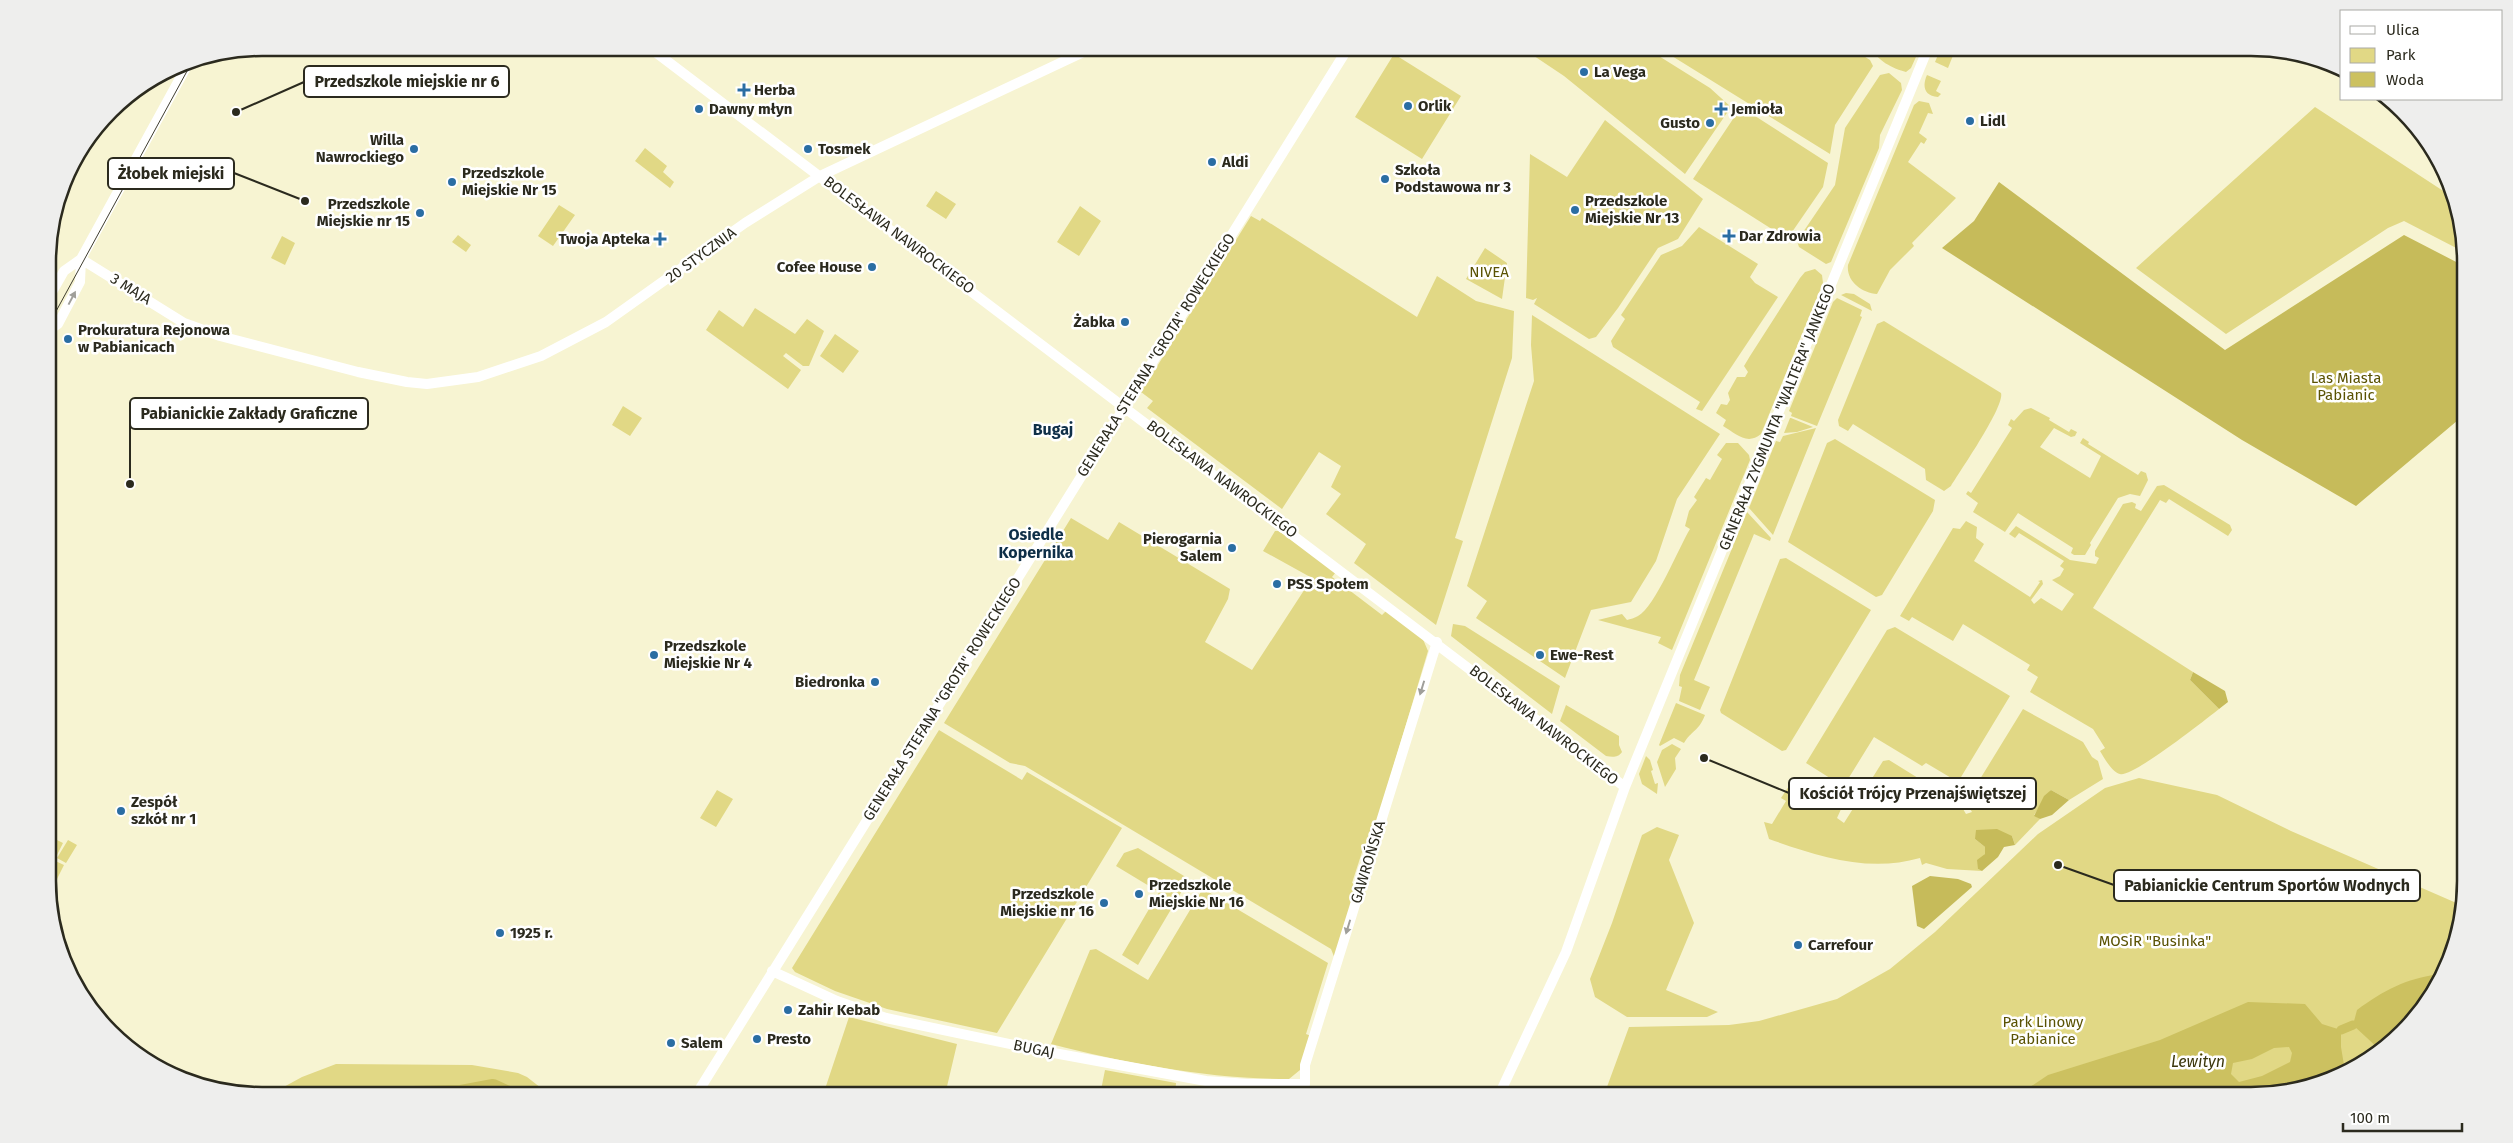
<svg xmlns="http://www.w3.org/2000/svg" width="2513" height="1143" viewBox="0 0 2513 1143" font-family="'Fira Sans',sans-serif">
	<rect width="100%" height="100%" fill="#f7f4d2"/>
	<!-- green -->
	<path fill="#e1d885" d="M1522 48H1646L1710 88 1731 107 1685 174 1564 76Z
		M1659 48H1851L1870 60 1873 66 1835 125 1830 154Z
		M1873 48H1920L1911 68 1906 72C1894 69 1875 60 1873 48Z
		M1941 48H1956L1948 68 1935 62Z
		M1394 54 1461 96 1422 159 1355 117Z
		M1889 73 1901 83 1902 90 1880 135 1879 148 1831 262 1826 264 1799 247 1797 241 1835 185 1845 128 1880 75Z
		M1927 75 1941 81 1936 91 1941 94 1938 97C1924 96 1922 86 1927 75Z
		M1919 101 1929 103 1933 114 1928 113 1919 133 1927 139 1924 144 1921 142 1908 162 1956 198 1912 243 1914 246 1890 270 1877 294C1862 293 1846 281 1848 265L1914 105Z
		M1741 107 1828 163 1823 187 1790 235H1781L1693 179Z
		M2315 107 2454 198 2464 235V252L2404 221 2388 228 2226 334 2136 268Z
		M1605 120 1703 199 1678 239 1658 248 1618 308 1596 337 1589 339 1534 304 1537 298 1533 300 1526 298 1530 154 1567 177Z
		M645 148 667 166 663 172 674 182 670 188 635 161Z
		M936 191 956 204 946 219 926 206Z
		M559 205 575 215 553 246 538 236Z
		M1080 206 1101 221 1079 256 1057 242Z
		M1251 216 1260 221 1262 218 1417 317 1437 276 1476 301 1514 311 1512 358 1455 538 1463 541 1436 625 1354 563 1366 544 1326 514 1341 494 1331 487 1341 466 1319 452 1282 509 1147 408 1153 401 1141 392Z
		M1699 227 1758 264 1750 277 1755 283 1778 297 1702 411 1696 409 1700 402 1613 347 1611 341 1625 319 1621 315 1661 255 1682 246Z
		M458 235 471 245 466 252 452 242Z
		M282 236 295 243 285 265 271 258Z
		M1485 248 1507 263 1502 299 1466 279Z
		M1815 269 1822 275 1823 283 1761 434C1747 446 1735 433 1723 426L1726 420 1716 413 1721 404 1727 405 1730 400 1728 393 1737 377H1745L1748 372 1744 366 1750 356 1800 278 1805 272Z
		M1846 293 1854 294 1870 304 1872 311 1841 295Z
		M1837 298 1862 310 1860 316 1862 317 1817 426 1791 416 1792 413 1789 411 1833 302Z
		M755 308 795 334 807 319 824 331 809 366H803L786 353 783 356 801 370 788 389 706 330 719 310 743 327Z
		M1532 315 1720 434 1677 499 1656 561 1631 602 1591 610 1565 678 1476 618 1487 601 1467 586 1534 381 1531 345Z
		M1884 321 2001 393C2005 406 1960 471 1951 486L1944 491 1926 480 1925 469 1853 424 1848 431 1839 426 1838 420 1877 324Z
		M835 334 859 351 843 373 820 356Z
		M623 406 642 418 630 436 612 425Z
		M2031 408 2050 418 2049 420 2069 432 2071 429 2077 432 2075 436 2071 437 2054 428 2040 447 2090 478 2101 456 2080 443 2083 438 2089 442 2088 444 2138 475 2141 471 2146 473 2148 480 2140 496 2130 494 2118 498 2090 543 2091 545 2085 555H2074L2071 553 2073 548 2018 513 2005 532 1973 512 1978 503 1966 494 1968 491 1971 493 2012 428 2008 425 2011 419 2014 421 2024 410Z
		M1790 418H1791L1813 427 1797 432 1784 433Z
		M1816 428 1773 535 1749 508 1776 441 1780 442 1783 436Z
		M1835 439 1935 500 1933 511 1882 595 1876 597 1788 542 1827 443Z
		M1726 443H1738L1749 455 1750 460 1672 650 1658 643 1661 637 1598 620 1622 614 1627 620C1630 619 1635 618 1638 616 1655 607 1679 547 1690 529L1685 526 1689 511 1697 500 1694 497 1706 478 1710 480 1722 459 1717 455Z
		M2164 485 2230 525 2232 530 2228 536 2169 499 2166 503 2160 500 2093 608 2193 672 2190 680 2219 709C2205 720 2132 778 2120 774 2112 772 2104 758 2100 751L2105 748 2093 729 2030 692 2038 677 2027 670 2030 665 1963 624 1953 641 1912 617 1909 621 1900 616 1953 528 1960 529 1966 521 1977 527 1976 538 1984 544 1974 561 2030 597 2040 582 2038 581 2042 580 2043 584 2031 600 2034 604 2041 598 2062 611 2074 594 2052 580 2060 576 2064 569 2060 566 2064 561 2019 533 2015 538 2009 534 2016 526 2070 560 2096 564 2099 558 2095 556V551L2123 504 2132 502 2136 504 2135 508 2141 511 2157 486Z
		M1747 512 1771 538 1770 541 1754 534 1694 680 1710 687 1700 710 1679 701 1682 687 1679 686 1680 675Z
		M1071 518 1108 540 1119 522 1230 589 1228 599 1205 642 1252 670 1312 578 1263 551 1275 531H1279L1336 572 1332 577 1382 615 1387 610 1422 637 1428 651 1369 848 1364 846 1352 883 1357 885 1335 959 1331 949 1025 766 1010 763 944 723Z
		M1786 558 1871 610 1786 750 1782 751 1721 713 1720 710 1780 559Z
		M1453 624 1465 626 1560 686 1552 714 1451 636Z
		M1895 627 2010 696 1958 782 1926 763 1922 766 1874 737 1845 784 1841 785 1806 763 1887 630Z
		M1676 703 1705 715C1699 731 1691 731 1684 743L1674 738 1660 746 1659 745Z
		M1566 705 1619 736V745L1622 752C1618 758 1612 757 1606 756L1560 721Z
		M2023 709 2083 742 2092 757 2098 761 2103 779 2069 800 2051 790 2034 815 2040 819 2015 845 2012 836 1975 839 1985 847V854L1978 869 1982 871 1947 869 1926 863 1922 865 1920 858C1868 873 1817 856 1769 839L1764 822 1772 824 1786 801 1781 798 1795 777 1802 778 1837 800 1839 798 1842 807 1837 818 1844 823 1883 761 1889 760 1960 804 1966 814 1972 812 1967 804 1969 797Z
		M939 730 1022 780 1027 772 1122 828 997 1033 887 1009 835 991 795 972 792 968Z
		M1672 744 1681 749 1675 758 1676 769 1665 787 1657 762 1662 750Z
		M1646 756 1650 760 1653 770 1651 771 1655 784 1658 783 1657 794 1642 784 1639 774Z
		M2139 778 2217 795 2291 831 2461 905 2449 963 2412 1022 2370 1059 2320 1084 2264 1095H1604L1629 1027 1729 1025 1759 1021 1837 999 1890 969 1935 932 2038 834 2105 788Z
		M717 790 733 799 716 827 700 818Z
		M1657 827 1679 835 1669 860 1694 923 1666 990 1718 1012 1707 1017H1627L1595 997 1590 979 1612 923 1642 835Z
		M49 836 63 843 56 857 49 853Z
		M68 840 77 845 66 863 57 858Z
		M1138 848 1189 879 1138 965 1122 955 1159 892 1116 866 1124 853Z
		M49 858 64 865 51 891H49Z
		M1202 890H1205L1328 963 1306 1034 1311 1036 1300 1070 1289 1079C1210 1079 1129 1064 1051 1044L1090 950 1096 949 1148 980Z
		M849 1017 957 1044 945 1095H823Z
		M336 1064 472 1065 518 1073 527 1077 550 1095H269L302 1077Z
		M1105 1070 1176 1083 1175 1095H1100Z"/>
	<!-- forest -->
	<path fill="#c6bb5a" d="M1999 182 2225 350 2404 235 2464 266V415L2356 506 2242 440 1942 248 1974 221Z
		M2193 672 2225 691 2228 702 2219 709 2190 680Z
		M2051 790 2069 800 2052 815 2040 819 2034 816 2044 796Z
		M1997 829 2012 836 2015 845 2004 847 1998 857 1982 871 1978 869 1977 860 1985 854V847L1975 839 1976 830Z
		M1930 876 1958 879 1971 884 1972 887 1924 929 1917 926 1912 886Z"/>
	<!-- water -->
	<path fill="#ccc160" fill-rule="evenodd" d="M2439 974 2440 978 2412 1022 2380 1050 2353 1025 2357 1010C2384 990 2405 979 2439 974Z
		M2248 1002 2305 1004 2322 1024 2341 1030V1047L2345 1071 2320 1084 2264 1095H2018L2048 1075 2160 1040ZM2289 1047 2292 1053 2290 1062 2262 1076 2239 1082 2231 1074 2233 1063 2252 1059 2274 1048Z
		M1935 1086 1960 1095H1859L1904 1087Z"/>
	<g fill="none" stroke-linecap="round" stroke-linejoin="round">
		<!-- canal -->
		<path stroke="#ccc160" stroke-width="9" d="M2341 1030 2353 1025"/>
		<!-- river -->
		<path stroke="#ccc160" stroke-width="14" d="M316 1095 461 1092 493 1086 513 1095"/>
		<!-- tertiary -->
		<path stroke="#fff" stroke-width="10" d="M650 48 1625 787
			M81 259 184 323 220 336 358 372 407 382 427 384 478 377 541 356 606 322 745 223 820 176 1092 48
			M48 299 64 271 81 259
			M48 331 58 324 80 282 81 259 189 62
			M772 971 837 1001 886 1018 1043 1051 1206 1081 1248 1084H1305V1065L1437 642
			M696 1095 1348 48
			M1499 1095 1566 952 1625 787 1928 48"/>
		<!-- tram -->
		<path stroke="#403e30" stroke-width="1" d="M48 326 192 62"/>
	</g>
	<!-- one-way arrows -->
	<defs><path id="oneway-solid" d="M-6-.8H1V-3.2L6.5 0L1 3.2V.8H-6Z" transform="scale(1.25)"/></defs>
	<g fill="#a09f9a">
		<use href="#oneway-solid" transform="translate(72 298) rotate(-62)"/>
		<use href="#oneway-solid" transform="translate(1422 688) rotate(107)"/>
		<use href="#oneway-solid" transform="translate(1348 927) rotate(107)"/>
	</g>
	<!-- markers -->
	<g fill="#2a6da3" stroke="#fff" stroke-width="2">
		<circle cx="1584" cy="72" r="5"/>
		<path d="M741.5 82.5h5v5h5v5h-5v5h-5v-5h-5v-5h5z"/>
		<circle cx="1408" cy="106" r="5"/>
		<circle cx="699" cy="109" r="5"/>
		<path d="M1718.5 101.5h5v5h5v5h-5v5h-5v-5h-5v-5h5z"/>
		<circle cx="1970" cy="121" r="5"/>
		<circle cx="1710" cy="123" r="5"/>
		<circle cx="414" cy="149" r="5"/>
		<circle cx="808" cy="149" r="5"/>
		<circle cx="1212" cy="162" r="5"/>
		<circle cx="1385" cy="179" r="5"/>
		<circle cx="452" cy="182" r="5"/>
		<circle cx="1575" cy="210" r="5"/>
		<circle cx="420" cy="213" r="5"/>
		<path d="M1726.5 228.5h5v5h5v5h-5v5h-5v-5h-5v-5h5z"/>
		<path d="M657.5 231.5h5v5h5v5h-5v5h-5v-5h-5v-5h5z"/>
		<circle cx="872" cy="267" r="5"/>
		<circle cx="1125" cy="322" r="5"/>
		<circle cx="68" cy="339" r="5"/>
		<circle cx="1232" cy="548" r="5"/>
		<circle cx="1277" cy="584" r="5"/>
		<circle cx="654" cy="655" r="5"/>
		<circle cx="1540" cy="655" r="5"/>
		<circle cx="875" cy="682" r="5"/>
		<circle cx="121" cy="811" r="5"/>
		<circle cx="1139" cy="894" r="5"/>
		<circle cx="1104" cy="903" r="5"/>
		<circle cx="500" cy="933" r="5"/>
		<circle cx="1798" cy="945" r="5"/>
		<circle cx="788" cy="1010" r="5"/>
		<circle cx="757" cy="1039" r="5"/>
		<circle cx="671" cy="1043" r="5"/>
	</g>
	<g text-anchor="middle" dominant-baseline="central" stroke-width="5" stroke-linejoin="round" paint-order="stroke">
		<!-- poi labels -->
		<g font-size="15" font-weight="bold" fill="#2b2a1e" stroke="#fff" text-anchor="start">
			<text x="1594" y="72">La Vega</text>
			<text x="754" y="90">Herba</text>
			<text x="1418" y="106">Orlik</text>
			<text x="709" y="109">Dawny młyn</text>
			<text x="1731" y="109">Jemioła</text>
			<text x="1980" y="121">Lidl</text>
			<text x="1700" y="123" text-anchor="end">Gusto</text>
			<text x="404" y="140" text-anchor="end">Willa<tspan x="404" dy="17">Nawrockiego</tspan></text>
			<text x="818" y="149">Tosmek</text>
			<text x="1222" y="162">Aldi</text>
			<text x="1395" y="170">Szkoła<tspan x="1395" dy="17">Podstawowa nr 3</tspan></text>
			<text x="462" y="173">Przedszkole<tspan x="462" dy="17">Miejskie Nr 15</tspan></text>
			<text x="1585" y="201">Przedszkole<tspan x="1585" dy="17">Miejskie Nr 13</tspan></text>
			<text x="410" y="204" text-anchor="end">Przedszkole<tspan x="410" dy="17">Miejskie nr 15</tspan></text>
			<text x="1739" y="236">Dar Zdrowia</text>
			<text x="650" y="239" text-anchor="end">Twoja Apteka</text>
			<text x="862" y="267" text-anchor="end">Cofee House</text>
			<text x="1115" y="322" text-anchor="end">Żabka</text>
			<text x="78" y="330">Prokuratura Rejonowa<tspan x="78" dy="17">w Pabianicach</tspan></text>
			<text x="1222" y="539" text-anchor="end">Pierogarnia<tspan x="1222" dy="17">Salem</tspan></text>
			<text x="1287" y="584">PSS Społem</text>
			<text x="664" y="646">Przedszkole<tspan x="664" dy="17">Miejskie Nr 4</tspan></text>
			<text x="1550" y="655">Ewe-Rest</text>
			<text x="865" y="682" text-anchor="end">Biedronka</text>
			<text x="131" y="802">Zespół<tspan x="131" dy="17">szkół nr 1</tspan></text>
			<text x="1149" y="885">Przedszkole<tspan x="1149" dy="17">Miejskie Nr 16</tspan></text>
			<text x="1094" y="894" text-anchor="end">Przedszkole<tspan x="1094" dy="17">Miejskie nr 16</tspan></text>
			<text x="510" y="933">1925 r.</text>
			<text x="1808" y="945">Carrefour</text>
			<text x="798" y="1010">Zahir Kebab</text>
			<text x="767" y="1039">Presto</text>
			<text x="681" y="1043">Salem</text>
		</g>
		<!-- street labels -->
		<g font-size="15" fill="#2b2a1e" stroke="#fff">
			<text transform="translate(899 235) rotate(37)">BOLESŁAWA NAWROCKIEGO</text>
			<text transform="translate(701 255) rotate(-36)">20 STYCZNIA</text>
			<text transform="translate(131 289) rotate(32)">3 MAJA</text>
			<text transform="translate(1156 355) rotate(-58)">GENERAŁA STEFANA "GROTA" ROWECKIEGO</text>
			<text transform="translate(1777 417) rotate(-68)">GENERAŁA ZYGMUNTA "WALTERA" JANKEGO</text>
			<text transform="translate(1222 479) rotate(37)">BOLESŁAWA NAWROCKIEGO</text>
			<text transform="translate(942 699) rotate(-58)">GENERAŁA STEFANA "GROTA" ROWECKIEGO</text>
			<text transform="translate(1544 725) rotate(38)">BOLESŁAWA NAWROCKIEGO</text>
			<text transform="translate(1368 862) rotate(-73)">GAWROŃSKA</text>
			<text transform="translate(1034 1049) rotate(12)">BUGAJ</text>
		</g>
		<!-- park labels -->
		<g font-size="15" fill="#5a5203" stroke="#fff">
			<text x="1489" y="272">NIVEA</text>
			<text x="2346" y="378">Las Miasta<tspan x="2346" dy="17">Pabianic</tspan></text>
			<text x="2155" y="941">MOSiR "Businka"</text>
			<text x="2043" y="1022">Park Linowy<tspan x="2043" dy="17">Pabianice</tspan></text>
		</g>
		<!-- neighbourhood labels -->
		<g font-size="16" font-weight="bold" fill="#0f2f48" stroke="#fff">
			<text x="1053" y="429">Bugaj</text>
			<text x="1036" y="534">Osiedle<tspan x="1036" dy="18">Kopernika</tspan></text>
		</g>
		<!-- water labels -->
		<g font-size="16" font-style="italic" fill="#3c370d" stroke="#fff">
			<text x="2198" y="1061">Lewityn</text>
		</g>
	</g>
	<!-- crop -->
	<path d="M0 0H2513V1143H0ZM262 56H2251A206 206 0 0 1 2457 262V881A206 206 0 0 1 2251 1087H262A206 206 0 0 1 56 881V262A206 206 0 0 1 262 56Z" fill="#eeeeed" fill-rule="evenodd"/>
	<path fill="none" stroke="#2b2a1e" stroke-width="2.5" d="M262 56H2251A206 206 0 0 1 2457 262V881A206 206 0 0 1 2251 1087H262A206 206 0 0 1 56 881V262A206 206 0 0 1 262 56Z"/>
	<!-- callouts -->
	<path fill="none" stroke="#2b2a1e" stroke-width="2" d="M236 112L304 82M305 201L234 173M130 484L130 414M1704 758L1789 793M2058 865L2114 885"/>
	<g fill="#2b2a1e" stroke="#fff" stroke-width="2">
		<circle cx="236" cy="112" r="5"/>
		<circle cx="305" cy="201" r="5"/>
		<circle cx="130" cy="484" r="5"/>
		<circle cx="1704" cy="758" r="5"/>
		<circle cx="2058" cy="865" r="5"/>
	</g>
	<g fill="#fff" stroke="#2b2a1e" stroke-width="2">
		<rect x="304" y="66" width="205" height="31" rx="5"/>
		<rect x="108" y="158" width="126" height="31" rx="5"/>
		<rect x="130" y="398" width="238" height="31" rx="5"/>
		<rect x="1789" y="778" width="247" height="31" rx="5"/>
		<rect x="2114" y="870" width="306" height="31" rx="5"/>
	</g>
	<g font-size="16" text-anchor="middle" font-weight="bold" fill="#2b2a1e">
		<text x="407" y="87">Przedszkole miejskie nr 6</text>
		<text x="171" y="179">Żłobek miejski</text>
		<text x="249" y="419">Pabianickie Zakłady Graficzne</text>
		<text x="1913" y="799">Kościół Trójcy Przenajświętszej</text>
		<text x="2267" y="891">Pabianickie Centrum Sportów Wodnych</text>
	</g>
	<!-- legend -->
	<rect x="2340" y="10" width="162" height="90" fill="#ffffff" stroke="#aaaaa5"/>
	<rect x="2350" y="26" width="25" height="8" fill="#ffffff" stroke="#aaaaa5"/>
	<text x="2386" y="35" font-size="15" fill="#2b2a1e">Ulica</text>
	<rect x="2350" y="48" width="25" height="15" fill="#e1d885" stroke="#aaaaa5"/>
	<text x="2386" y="60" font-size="15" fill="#2b2a1e">Park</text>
	<rect x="2350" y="72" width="25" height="15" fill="#ccc160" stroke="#aaaaa5"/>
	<text x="2386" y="85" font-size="15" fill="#2b2a1e">Woda</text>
	<!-- scale -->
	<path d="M2343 1123v8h119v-8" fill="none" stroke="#2b2a1e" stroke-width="2.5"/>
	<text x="2350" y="1123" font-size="15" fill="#2b2a1e" stroke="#ffffff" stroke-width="4" paint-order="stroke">100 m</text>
</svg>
